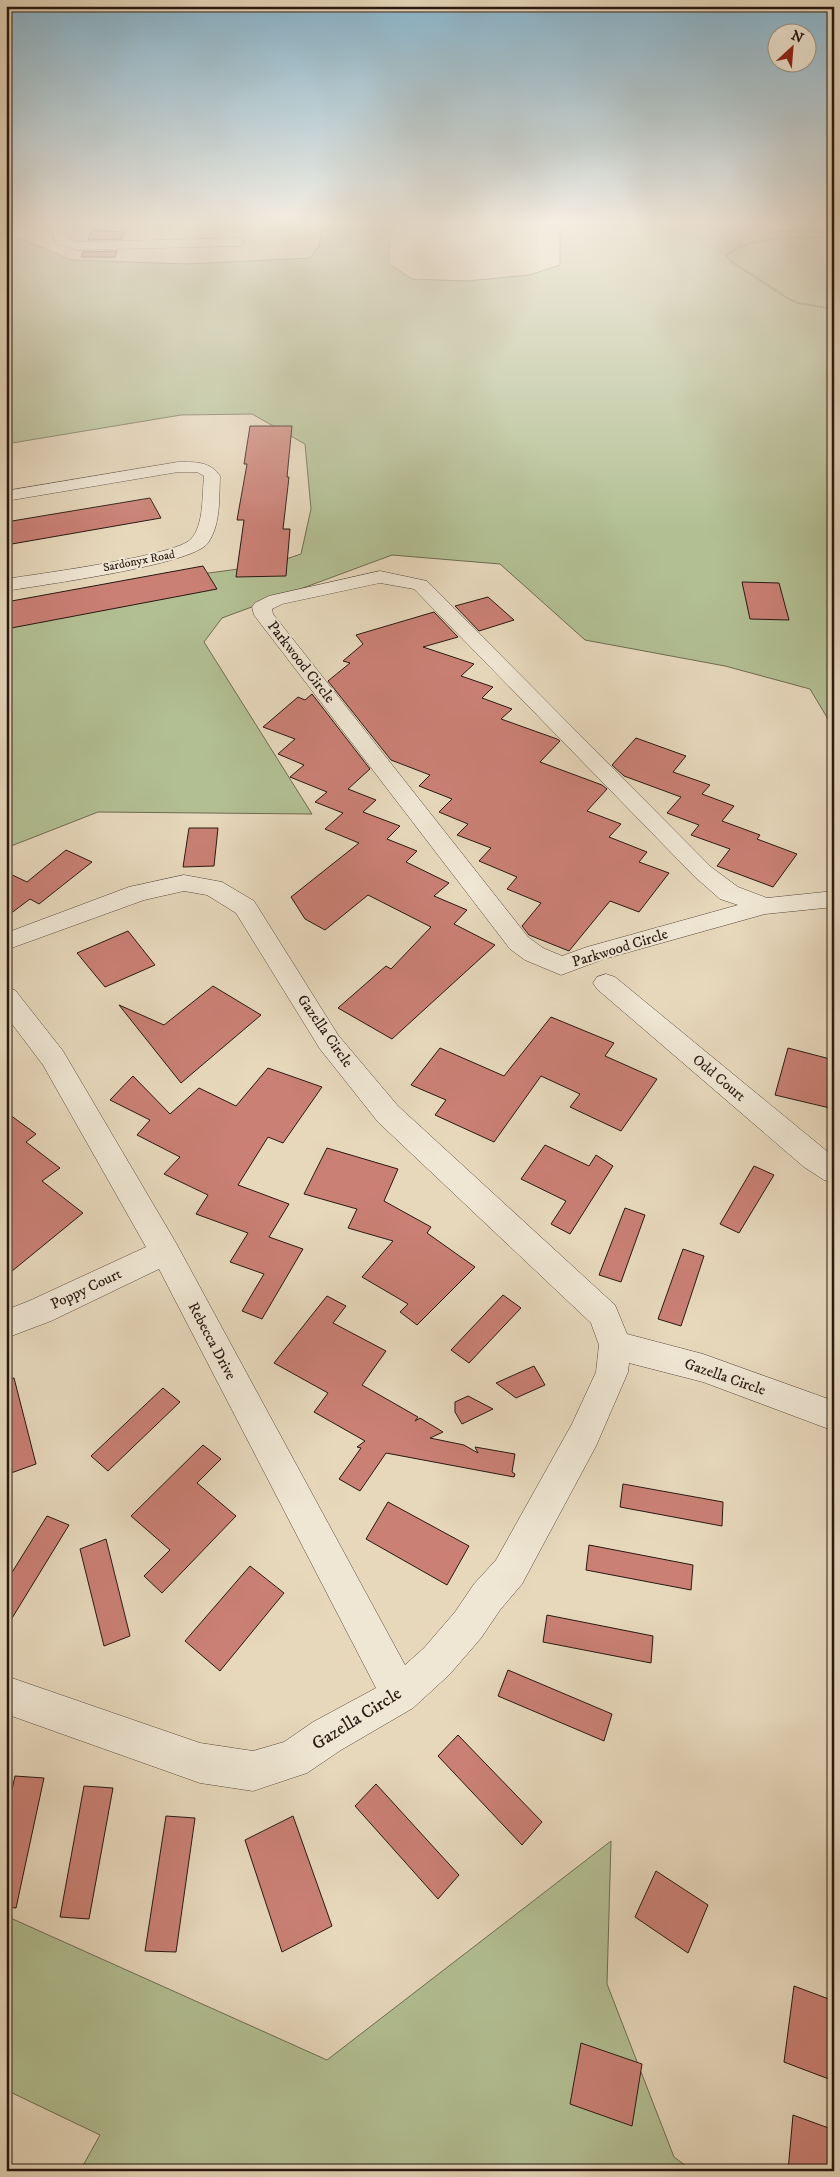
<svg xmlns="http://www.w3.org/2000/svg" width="840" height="2177" viewBox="0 0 840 2177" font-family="'IM FELL DW Pica',serif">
	<rect width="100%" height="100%" fill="#e7d8bc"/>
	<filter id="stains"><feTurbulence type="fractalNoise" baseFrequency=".004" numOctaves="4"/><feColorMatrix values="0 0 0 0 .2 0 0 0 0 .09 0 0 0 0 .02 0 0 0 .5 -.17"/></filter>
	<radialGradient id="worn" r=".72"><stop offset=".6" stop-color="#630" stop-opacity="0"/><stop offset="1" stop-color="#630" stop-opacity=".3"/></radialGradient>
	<!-- green -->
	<path fill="#b2bf93" stroke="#6d6c52" d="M324 224H396L390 236 389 264 412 279 467 281 529 275 560 265V232L567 224H767L770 229 766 232 834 229V729L810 689 725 666 585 640 500 564 392 555 222 618 204 642 312 814 98 812 6 848V612L157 580 268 565 301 554 311 509 305 444 252 414 181 415 6 444V237L23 239 71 260 186 264 310 258 319 246Z
		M611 1841 607 1984 674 2157 693 2171H80L100 2135 6 2090V1916L327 2060Z"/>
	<!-- building -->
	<path fill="#ca8075" stroke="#281811" d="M92 230 125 232 122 239 88 240Z
		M117 251 115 257H81L83 252Z
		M250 426H292L287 477H289L283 529H290L286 576 236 577 244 520H237L247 464H244Z
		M150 498 161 518 6 545V522Z
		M203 566 217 589 6 629V602Z
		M742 582 779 583 789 620 750 619Z
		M488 597 514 620 479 631 455 606Z
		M434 612 458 637 423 647 474 664 461 676 493 687 482 698 512 709 501 719 557 739 560 741 540 762 602 785 607 789 587 811 621 824 609 837 647 852 639 862 669 873 639 912 610 901 569 951 529 935 522 926 541 903 507 889 517 877 479 861 491 848 457 835 468 824 439 812 452 799 419 786 430 775 391 760 328 681 350 663 343 661 363 644 356 635Z
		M312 694 370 769 348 789 376 800 363 812 400 826 387 839 417 851 406 862 449 883 434 896 467 910 454 924 495 945 392 1039 338 1008 386 966 391 969 431 927 368 895 325 930 305 919 291 897 359 843 325 829 343 813 315 802 327 792 290 777 304 765 278 754 295 739 263 727 298 697 305 700Z
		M636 738 686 756 673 772 710 785 702 794 734 806 722 821 760 835 757 839 797 854 773 887 717 866 730 849 691 835 699 825 667 813 681 797 624 776 612 765Z
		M189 828H218L214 866 183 867Z
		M66 850 92 862 39 904 30 899 6 917V872L27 882Z
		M128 931 155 965 105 987 77 953Z
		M213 986 261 1015 181 1083 119 1005 164 1025Z
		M551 1017 614 1043 605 1056 657 1079 621 1131 570 1107 580 1094 541 1076 494 1142 435 1115 446 1100 411 1085 440 1048 504 1076Z
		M788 1048 834 1060V1109L775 1095Z
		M268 1068 322 1087 283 1143 268 1137 238 1185 289 1204 269 1237 303 1249 262 1319 242 1311 264 1274 230 1262 248 1233 196 1214 208 1195 164 1174 180 1157 137 1135 150 1120 110 1100 133 1076 170 1114 199 1088 236 1106Z
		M6 1112 36 1134 26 1142 60 1168 42 1181 83 1213 6 1276Z
		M545 1145 589 1166 596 1155 613 1166 570 1234 551 1224 566 1201 521 1179Z
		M327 1148 398 1169 384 1201 431 1227 427 1233 475 1267 417 1325 400 1312 408 1304 362 1277 393 1241 348 1228 357 1209 304 1194Z
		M754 1166 774 1175 739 1233 720 1224Z
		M625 1208 645 1215 621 1282 599 1275Z
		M683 1249 704 1256 681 1326 658 1319Z
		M503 1295 521 1308 469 1363 451 1350Z
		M327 1296 346 1306 333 1323 386 1351 362 1385 418 1417 415 1421 420 1418 443 1432 430 1438 464 1445 478 1453 475 1447 515 1454 512 1472 515 1474 514 1477 386 1453 360 1491 339 1479 361 1448 357 1447 365 1441 314 1412 328 1393 274 1363Z
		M534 1366 545 1385 516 1398 496 1383Z
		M14 1378 36 1464 11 1473 6 1453V1379Z
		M163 1388 180 1402 108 1471 91 1456Z
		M468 1396 493 1409 462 1424 455 1412V1402Z
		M203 1445 221 1459 197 1483 236 1516 162 1593 144 1576 170 1550 131 1516Z
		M623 1484 723 1502 722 1526 620 1507Z
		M388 1502 469 1546 447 1585 366 1539Z
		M47 1516 69 1525 6 1628V1582Z
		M106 1539 130 1636 104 1646 80 1549Z
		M589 1545 693 1565 691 1590 586 1570Z
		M250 1566 284 1593 220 1671 185 1641Z
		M547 1615 653 1636 651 1663 543 1642Z
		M508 1670 612 1714 604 1741 498 1696Z
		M458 1735 542 1822 522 1845 438 1756Z
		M15 1776 44 1778 16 1908 6 1907V1817Z
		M376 1784 459 1875 438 1899 355 1806Z
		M84 1786 113 1788 89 1919 60 1917Z
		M166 1816 195 1818 176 1952 145 1951Z
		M293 1816 332 1926 282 1952 245 1840Z
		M656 1871 708 1905 688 1953 635 1917Z
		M794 1986 834 2001V2081L784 2062Z
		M581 2043 642 2064 632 2126 570 2104Z
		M793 2115 834 2130V2171H788Z"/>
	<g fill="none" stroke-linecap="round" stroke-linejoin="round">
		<!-- street casing -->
		<g stroke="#58483c" stroke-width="1">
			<path id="street" d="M49 224H98L92 228 63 229 67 238 78 242 239 238 245 242 239 246 77 250 56 243Z
				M178 462C195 462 210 461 220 476 219 498 221 524 208 543 193 565 40 585 6 591V579C37 574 176 556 191 539 204 525 202 495 204 476L197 472H178L6 501V491Z
				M380 571 427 581 711 867 738 887 767 898 834 891V907L765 914 604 959 561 975 525 960 510 949 254 615 252 607 255 603 269 596ZM380 583 414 589 695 877 720 899 738 905 587 947 562 956 543 948 528 937 273 614 272 609 282 604Z
				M184 875 222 882 254 901 338 1035 398 1106 615 1305 627 1334 703 1354 834 1401V1431L703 1382 629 1363 628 1372 596 1446 522 1584 500 1610 481 1638 450 1674 413 1708 341 1750 307 1773 253 1791 200 1783 6 1714V1676L200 1743 253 1751 284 1742 313 1722 376 1688 159 1269 51 1321 6 1338V1310L29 1301 146 1247 43 1065 6 1016V988L15 990 63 1051 176 1243 405 1665 424 1648 455 1612 474 1584 496 1560 572 1424 596 1372 599 1345 591 1323 378 1122 320 1049 236 913 207 895 184 891 144 900 6 950V933L129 887Z
				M606 974 615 977 834 1157V1183L824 1180 804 1167 597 989 593 983 597 977Z"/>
		</g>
		<!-- path -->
		<path stroke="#281811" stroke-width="2" stroke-dasharray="0.5 1" stroke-linecap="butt" d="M834 237C805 239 747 234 726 256L735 264 789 299 798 303 834 309"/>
		<!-- street -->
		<use href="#street" fill="#efe6d3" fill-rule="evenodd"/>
	</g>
	<!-- sky -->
	<linearGradient id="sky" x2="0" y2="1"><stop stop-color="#88b7d0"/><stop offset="0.42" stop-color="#f4ede1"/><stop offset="1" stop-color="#f4ede1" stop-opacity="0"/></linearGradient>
	<rect width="840" height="529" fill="url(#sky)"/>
	<g text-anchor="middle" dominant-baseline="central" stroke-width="4" stroke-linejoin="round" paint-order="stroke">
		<!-- far-street labels -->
		<g font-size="12" fill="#281811" stroke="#efe6d3">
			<text transform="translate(139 561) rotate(-11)">Sardonyx Road</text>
		</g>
		<!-- street labels -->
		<g font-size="15" fill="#281811" stroke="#efe6d3">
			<text transform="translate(301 662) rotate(52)">Parkwood Circle</text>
			<text transform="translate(620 948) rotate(-17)">Parkwood Circle</text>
			<text transform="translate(325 1031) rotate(55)">Gazella Circle</text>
			<text transform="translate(719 1078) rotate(40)">Odd Court</text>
			<text transform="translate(86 1289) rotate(-25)">Poppy Court</text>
			<text transform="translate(212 1341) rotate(62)">Rebecca Drive</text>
			<text transform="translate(725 1377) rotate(19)">Gazella Circle</text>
		</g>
		<!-- near-street labels -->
		<g font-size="18" fill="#281811" stroke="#efe6d3">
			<text transform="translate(357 1719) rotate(-32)">Gazella Circle</text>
		</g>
	</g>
	<!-- margin -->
	<rect width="840" height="2177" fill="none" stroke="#e7d8bc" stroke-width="25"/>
	<rect x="8" y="8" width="825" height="2162" fill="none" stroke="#281811" stroke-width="2.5"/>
	<rect x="12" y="12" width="815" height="2152" fill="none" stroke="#281811"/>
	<!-- north arrow -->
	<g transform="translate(792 48) rotate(26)"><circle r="24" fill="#efe6d3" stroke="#9f9485"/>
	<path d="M0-4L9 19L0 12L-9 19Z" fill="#8f2418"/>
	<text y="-8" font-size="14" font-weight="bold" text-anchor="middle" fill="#281811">N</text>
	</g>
	<rect width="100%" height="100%" filter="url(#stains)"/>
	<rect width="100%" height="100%" fill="url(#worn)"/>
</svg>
